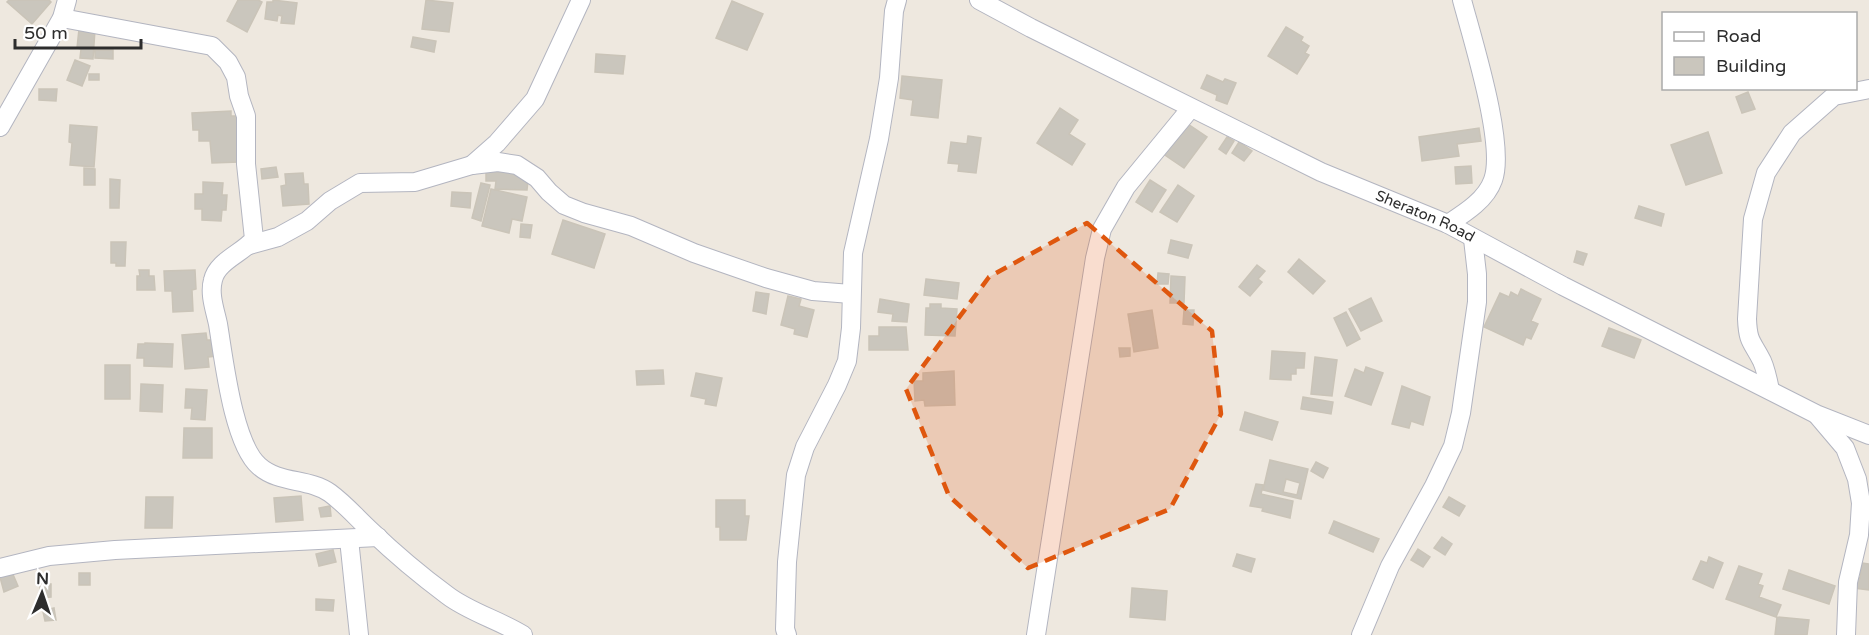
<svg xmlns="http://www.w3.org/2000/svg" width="1869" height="635" viewBox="0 0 1869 635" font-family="'Varela Round',sans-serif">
	<rect width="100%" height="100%" fill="#eee8df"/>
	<!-- building -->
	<path fill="#cac6bd" stroke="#cac4b8" stroke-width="1.5" fill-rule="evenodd" d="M9 0H49L51 2 32 24 7 2Z
		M238 0H258L262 2 247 32 227 21Z
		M273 0 297 3 294 24 281 23 282 16 278 15 277 21 265 19 267 2H273Z
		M426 0 453 3 449 32 422 29Z
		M732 1 763 14 747 50 716 38Z
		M1286 27 1303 37 1301 41 1309 46 1305 53 1309 55 1297 74 1268 56Z
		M79 29 95 30 93 59 80 58 81 49 77 48Z
		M413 37 436 41 434 52 411 47Z
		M95 50H113V59L95 58Z
		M596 54 625 56 623 74 595 72Z
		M75 60 90 66 82 86 67 80Z
		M89 74H99V80H89Z
		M1207 75 1223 82 1225 79 1236 83 1227 104 1216 100 1217 95 1201 88Z
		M902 76 942 80 938 118 911 115 913 100 900 98Z
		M39 89H57L56 101 39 100Z
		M1748 92 1755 109 1742 113 1736 97Z
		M1060 108 1078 120 1069 134 1085 144 1072 165 1037 143Z
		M231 111V116H239V162L212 163 210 141H199V130H193L192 113Z
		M1185 122 1207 137 1184 168 1162 153Z
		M70 125 97 127 94 167 70 165 72 143 69 142Z
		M1479 128 1481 141 1457 144 1459 156 1422 161 1419 137Z
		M1708 132 1722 173 1686 185 1671 145Z
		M968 136 981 138 976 173 958 171 959 164 948 163 951 142 967 144Z
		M1227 137 1234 141 1226 154 1219 149Z
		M1239 142 1252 151 1244 161 1232 153Z
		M1471 166 1472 183 1456 184 1455 167Z
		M276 167 278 177 262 179 261 169Z
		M84 168 95 169V185H84Z
		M486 170 529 171 527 190 495 189 496 181H486Z
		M303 173 304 184H308L309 204 283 206 281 186 286 185 285 174Z
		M110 179 120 180 119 208H110Z
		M1150 180 1166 190 1152 212 1136 202Z
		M203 182 223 183 222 195H227L226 210H222L221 221 202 220V209H195V194H203Z
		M481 183 490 185 481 221 472 218Z
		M1178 185 1194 196 1177 222 1160 212Z
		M491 189 527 197 522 221 512 219 509 233 482 226Z
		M452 192 471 193 470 208 451 206Z
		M1639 206 1664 214 1661 226 1635 218Z
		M563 220 605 234 594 268 552 254Z
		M521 224 532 225 530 238 520 237Z
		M1171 240 1192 245 1188 258 1168 253Z
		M111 242H126L125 266H116V263H111Z
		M1577 251 1587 254 1583 265 1574 262Z
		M1299 259 1325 281 1313 294 1288 272Z
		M1257 265 1265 271 1258 279 1262 282 1250 296 1239 287Z
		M139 270H149V276H154L155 290H137V276H140Z
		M195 270 196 289 192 290 193 311 173 312 172 291H165L164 271Z
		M1158 273 1169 274 1168 284H1157Z
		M1171 276 1185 277 1184 303H1170Z
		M926 279 959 283 957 299 924 295Z
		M1521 289 1541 299 1531 321 1538 324 1531 339 1526 337 1523 345 1484 327 1500 293 1509 297 1511 292 1518 296Z
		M756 292 769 294 766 314 753 311Z
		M788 296 801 299 799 306 814 310 807 337 794 334 795 329 781 325Z
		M1371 298 1382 321 1361 331 1349 309Z
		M880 299 909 304 907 322 892 321 893 314 878 312Z
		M930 304H941V308L957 309 955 336 925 335 926 308H930Z
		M1152 310 1158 348 1134 352 1128 314Z
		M1184 310H1194L1193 325 1183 324Z
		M1346 312 1360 339 1347 346 1334 318Z
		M879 327H906L908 350H869V336H879Z
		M1609 328 1641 340 1634 358 1602 346Z
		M206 333 207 340H216L217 356 208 357 209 367 185 369 182 335Z
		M145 343 173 344 172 367 144 366V358H137L138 344H145Z
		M1119 348H1130V356L1120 357Z
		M1272 351 1305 353 1304 368H1296V374H1291V380L1270 379Z
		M1315 357 1337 360 1332 396 1311 394Z
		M105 365H130V399H105Z
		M1366 367 1383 373 1371 405 1345 396 1355 369 1364 373Z
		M663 370 664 384 637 385 636 371Z
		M954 371 955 405 925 406 924 400 915 401 914 381H923V373Z
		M696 373 722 378 716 406 705 404 706 399 691 396Z
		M141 384 163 385 162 412 140 411Z
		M1402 386 1430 397 1423 425 1411 421 1409 428 1392 424Z
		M186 389 207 390 205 420 191 419 192 408H185Z
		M1303 397 1333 402 1331 414 1301 409Z
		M1245 412 1278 422 1272 440 1240 430Z
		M184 428H212V458H183Z
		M1270 460 1308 469 1301 499 1263 490ZM1286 479 1300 483 1297 495 1283 492Z
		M1316 462 1328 468 1323 478 1311 471Z
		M1256 484 1263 485 1261 494 1293 501 1290 518 1262 511 1263 508 1250 506Z
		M301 496 303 520 276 522 274 498Z
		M146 497H173L172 528H145Z
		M1449 497 1465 506 1459 516 1443 507Z
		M716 500H745V516H749L746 540H720V527H716Z
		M330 506 331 516 321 517 319 508Z
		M1334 521 1379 539 1373 552 1329 533Z
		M1442 537 1452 544 1445 555 1434 548Z
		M1418 549 1430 557 1423 567 1411 560Z
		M333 550 336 562 319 566 316 554Z
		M1237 554 1255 559 1251 572 1233 566Z
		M1709 557 1723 563 1713 588 1693 579 1701 561 1707 563Z
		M1862 563 1869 564V590L1854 588 1855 577 1860 578Z
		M1739 566 1762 574 1758 584 1763 586 1759 597 1781 605 1776 617 1726 599Z
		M1789 570 1835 586 1829 604 1783 589Z
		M12 572 18 586 4 592 0 577Z
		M79 573H90V585H79Z
		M40 584H51V597L40 598Z
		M1132 588 1167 591 1165 620 1130 617Z
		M316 599 334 600 333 611 316 610Z
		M49 606 50 609 54 608 56 620 45 621 42 607Z
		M1777 617 1809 620 1807 635H1775Z"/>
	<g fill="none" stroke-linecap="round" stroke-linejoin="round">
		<!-- minor casing -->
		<g stroke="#b3b5c0" stroke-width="20">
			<g id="minor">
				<path id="s1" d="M979 0 1031 28 1321 172 1448 224 1563 286 1816 414 1869 435"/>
				<path d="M62 18 212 46 228 62 236 77 239 96 246 116V164L254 239C243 253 217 261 213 280 209 294 215 310 218 324 224 360 233 443 259 466 279 484 309 478 330 493 345 504 357 518 370 530 394 553 420 575 447 595 469 612 499 620 523 635"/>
				<path d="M0 127 62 18 67 0"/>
				<path d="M472 165 497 143 535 99 581 0"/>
				<path d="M1448 224C1465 213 1486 200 1493 180 1506 145 1472 38 1462 0"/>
				<path d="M249 245 278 237 307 221 330 201 360 183 415 182 472 165 498 162 517 165 537 178 549 192 564 205 584 213 631 226 694 253 766 278 813 291 851 294"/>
				<path d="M1770 390C1768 380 1766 370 1762 361 1752 341 1748 343 1747 319L1753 219 1766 173 1792 133 1834 96 1869 89"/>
				<path d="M1817 415 1845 448 1857 479 1861 503 1859 535 1848 582 1846 635"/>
				<path d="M349 539 359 635"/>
				<path d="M0 568 49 556 115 550 378 537"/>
				<path d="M787 635 785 629 787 562 796 475 805 447 837 385 847 361 851 328 853 253 879 139 889 78 894 11 897 0"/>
				<path d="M1036 635 1095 258 1102 229 1126 187 1191 108"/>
				<path d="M1361 635 1390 566 1434 486 1453 446 1461 413 1477 302V274L1473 239"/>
			</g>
		</g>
		<!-- minor -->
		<use href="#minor" stroke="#fff" stroke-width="18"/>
	</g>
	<!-- marked area -->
	<path fill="#df570e" fill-opacity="0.2" stroke="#df570e" stroke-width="4.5" stroke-dasharray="12 8" stroke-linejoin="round" d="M1087 223 1212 331 1221 414 1170 509 1028 568 949 496 906 389 989 277Z"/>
	<g text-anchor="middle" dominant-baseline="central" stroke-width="5" stroke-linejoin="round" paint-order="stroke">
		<!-- street labels -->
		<g font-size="15" fill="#2d2d2d" stroke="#fff">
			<text stroke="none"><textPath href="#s1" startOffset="496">Sheraton Road</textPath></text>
		</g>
	</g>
	<!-- legend -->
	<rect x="1662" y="12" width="195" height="78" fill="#ffffff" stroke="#ababab" stroke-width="1.5"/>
	<rect x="1674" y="32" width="30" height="9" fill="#ffffff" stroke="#ababab" stroke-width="1.5"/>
	<text x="1716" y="42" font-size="18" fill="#2d2d2d">Road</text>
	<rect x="1674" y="57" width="30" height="18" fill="#cac6bd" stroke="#ababab" stroke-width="1.5"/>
	<text x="1716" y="72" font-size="18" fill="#2d2d2d">Building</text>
	<!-- north arrow -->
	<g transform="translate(42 593) rotate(2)" stroke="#ffffff" stroke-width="4.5" paint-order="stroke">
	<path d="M0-4.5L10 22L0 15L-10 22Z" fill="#2d2d2d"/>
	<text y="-9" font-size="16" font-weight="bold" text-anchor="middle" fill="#2d2d2d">N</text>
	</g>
	<!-- scale -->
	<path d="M15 39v9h126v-9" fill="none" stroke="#2d2d2d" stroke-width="3"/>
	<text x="24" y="39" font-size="18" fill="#2d2d2d" stroke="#ffffff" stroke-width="4.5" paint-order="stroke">50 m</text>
</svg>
